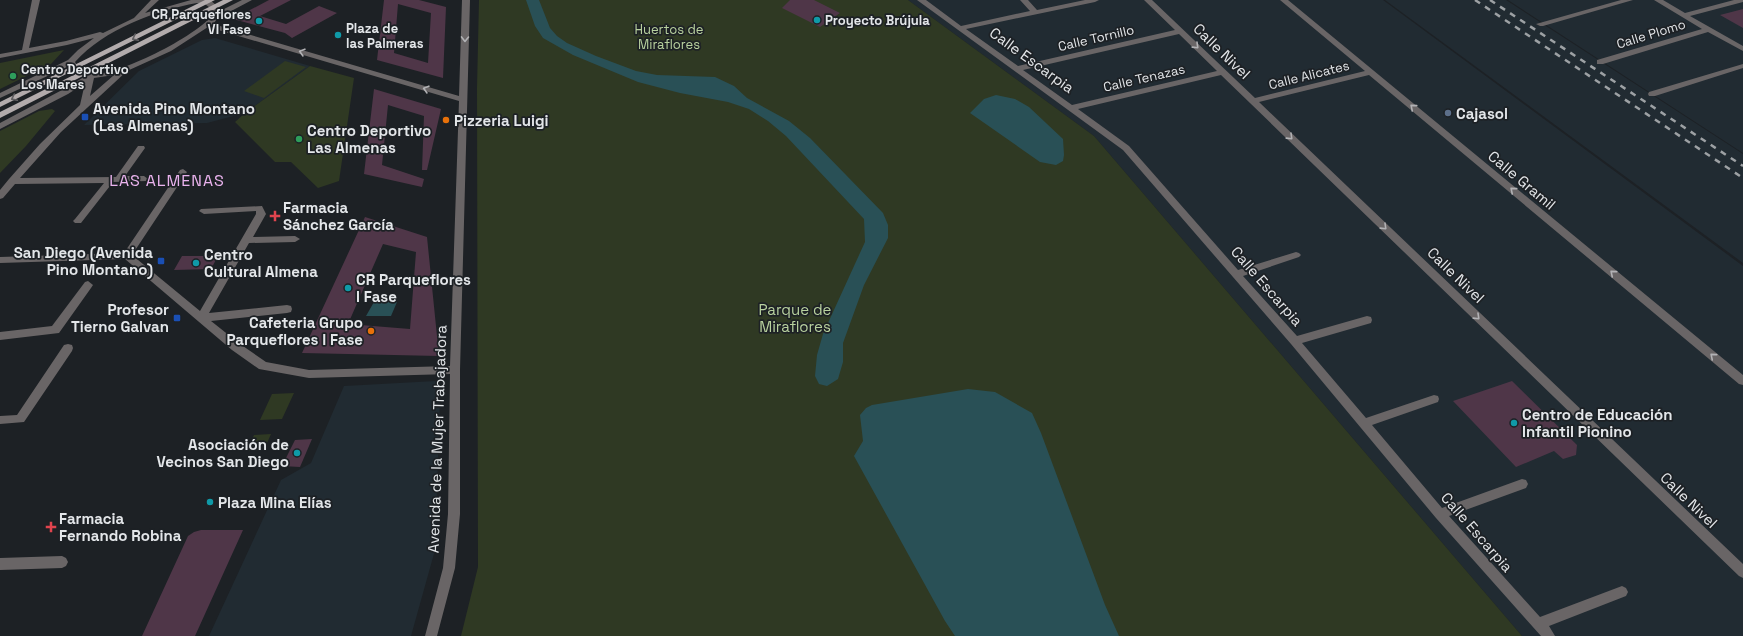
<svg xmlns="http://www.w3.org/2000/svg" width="1743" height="636" viewBox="0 0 1743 636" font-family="'Space Grotesk',sans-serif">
	<rect width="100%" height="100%" fill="#1d2125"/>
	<!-- built -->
	<path fill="#212b32" d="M908 0H1383L1743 266V636H1522L1094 136Z
		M1385 0H1506L1743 154V263Z
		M1508 0H1743V153Z
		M215 38 310 66 245 113 207 123 84 125 139 71 202 40Z
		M436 381 440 397 435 550 411 636H209L281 480 311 463 344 386Z"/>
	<!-- green -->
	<path fill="#2f3923" d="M479 0H908L1094 136 1522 636H461L478 567 477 88Z
		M64 50 51 64 0 89V63Z
		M285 61 306 67 264 98 244 91Z
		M310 66 354 78 339 181 318 188 291 162H275L235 122 245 113Z
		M52 109 55 111 26 146 0 173V131L39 111Z
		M294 393 282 419 260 420 272 394Z
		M271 434 264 450 247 451 254 435Z"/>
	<!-- water -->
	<path fill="#295056" d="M526 0H539L550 28 557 36 567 43 596 56 636 71 657 75 715 77 734 86 747 98 789 121 810 138 883 213 888 225V238L864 285 843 343V362L838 379 827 386 819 384 815 376 817 355 823 334 865 242 864 219 786 136 768 121 749 109 728 102 680 93 638 82 573 55 543 38 535 26Z
		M996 95 1015 99 1029 107 1063 139 1064 155 1063 161 1056 165 1040 162 970 113 984 99Z
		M374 302H397L391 316H366Z
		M968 389 995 392 1032 413 1041 433 1105 605 1119 636H955L945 621 854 456 863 441 860 415 866 408 872 405Z"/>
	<!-- building -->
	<path fill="#4f3648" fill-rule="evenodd" d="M269 0H291L260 16 286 24 319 6 337 13 292 38 285 33 233 19Z
		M384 0H419L446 7 443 78 377 60ZM398 4 431 13 428 63 394 53Z
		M790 0H814L840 13 820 27 782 8Z
		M1743 9V28L1720 15Z
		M374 89 441 109 427 170H422L424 116 388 105 382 165 424 179 422 187 364 174Z
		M365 217 427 237 439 356 302 353ZM383 244 416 252 410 329 348 324Z
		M182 256H218L211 269 174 270Z
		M1512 381 1577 445 1576 455 1563 459 1554 451 1516 467 1453 401Z
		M312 439 300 467 282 466 295 440Z
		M201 530H243L195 636H142L188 536 194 532Z"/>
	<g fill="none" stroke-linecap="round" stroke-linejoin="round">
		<!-- minor -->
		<path fill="#696566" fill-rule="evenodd" d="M32 0H40L29 48 66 41 100 32 103 33 134 18 151 0H159L145 13 191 0H210L222 10 242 0H252L218 18 213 24 459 96 462 0H470L460 370V514L455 568 437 636H425L443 568 448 514 450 374 309 378 259 369 232 350 125 259 0 263V257L124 253 180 170 183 169 187 172 132 255 200 311 256 214V211L204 214 199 211 201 209 262 206 266 214 253 237 295 236 300 239 295 242 249 243 209 313 287 305 291 306 292 309 291 312 287 313 211 321 240 344 266 362 309 370 450 366 459 101 208 27 171 51 127 71 61 132 20 178 116 177 138 146H144L145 148 125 176H144L148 179 147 181 113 182 81 223H75L73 221 75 219 104 183 15 184 3 198 0 199V190L9 179 40 144 80 105 85 83 68 94 0 129V123L62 90 84 77 71 70 69 66 0 98V93L68 60 78 50 94 38 67 45 0 58V54L22 50ZM197 3 205 4 215 12C201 34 119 76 92 74 85 73 78 68 75 62 105 29 154 11 197 3ZM114 75 90 96 94 78Z
			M917 0H926L961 26 1030 11 1020 0H1028L1037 10 1085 0H1099L1095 2 966 29 1018 66 1175 30 1144 0H1152L1255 98 1365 71 1280 0H1288L1743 375V385L1739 384 1369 75 1259 102 1743 564V578L1739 576 1221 75 1078 109 1129 146 1238 270 1296 252 1299 253 1301 255 1299 257 1243 276 1297 336 1367 316 1371 317 1372 320 1371 323 1302 343 1366 418 1434 395 1438 396 1439 399 1438 402 1372 425 1442 508 1522 479 1526 480 1528 484 1526 488 1449 516 1540 617 1622 586 1626 588 1628 592 1626 596 1549 626 1555 636H1541L1436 518 1291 344 1123 150ZM1179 34 1217 71 1072 105 1023 70Z
			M1621 0H1633L1543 26H1540L1536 24Z
			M1654 0H1663L1685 13 1734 0H1743V2L1690 16 1743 46V51L1708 32 1603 64H1597V60L1702 29Z
			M1743 64V68L1655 96H1649L1648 94 1649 92Z
			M88 281 93 285 91 288 59 333 0 340V332L52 326 85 282Z
			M68 344 72 345 73 348 72 351 24 422 0 424V416L17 415 64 345Z
			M62 556 66 558 68 562 66 566 62 568 0 570V558Z"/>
		<!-- major -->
		<path fill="#b2abac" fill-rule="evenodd" d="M205 0H215L0 107V102Z
			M223 0H233L0 118V112Z"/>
		<!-- rail -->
		<path stroke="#9da1a4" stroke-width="2.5" stroke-dasharray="6 6" stroke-linecap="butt" d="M1475 0 1743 178
			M1490 0 1743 166"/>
	</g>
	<!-- one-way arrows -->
	<defs><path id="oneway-chevron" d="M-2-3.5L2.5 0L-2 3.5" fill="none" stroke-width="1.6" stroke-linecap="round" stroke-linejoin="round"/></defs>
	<g stroke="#605f62">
		<use href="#oneway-chevron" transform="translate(135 38) rotate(153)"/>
		<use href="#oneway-chevron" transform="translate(14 98) rotate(154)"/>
	</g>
	<g stroke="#b2b2b5">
		<use href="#oneway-chevron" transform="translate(465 39) rotate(91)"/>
		<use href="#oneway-chevron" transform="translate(1196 46) rotate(44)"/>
		<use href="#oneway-chevron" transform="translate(302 52) rotate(-164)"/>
		<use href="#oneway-chevron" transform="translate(426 89) rotate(-164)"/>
		<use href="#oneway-chevron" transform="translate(1413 107) rotate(-140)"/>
		<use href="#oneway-chevron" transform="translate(1290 137) rotate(44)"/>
		<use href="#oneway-chevron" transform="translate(1513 190) rotate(-140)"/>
		<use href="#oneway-chevron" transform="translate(1384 227) rotate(44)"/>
		<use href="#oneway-chevron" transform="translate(1613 273) rotate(-140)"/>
		<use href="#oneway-chevron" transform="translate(1477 317) rotate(44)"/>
		<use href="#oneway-chevron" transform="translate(1713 356) rotate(-140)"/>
	</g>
	<!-- markers -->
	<g fill="#0f9aa8" stroke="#1d2125" stroke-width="1.5">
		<circle cx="817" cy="20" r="4"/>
		<circle cx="259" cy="21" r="4"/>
		<circle cx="338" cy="35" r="4"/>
		<circle cx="196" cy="263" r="4"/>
		<circle cx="348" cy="288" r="4"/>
		<circle cx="1514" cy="423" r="4"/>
		<circle cx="297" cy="453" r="4"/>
		<circle cx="210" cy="502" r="4"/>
	</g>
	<g fill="#2e9e5b" stroke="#1d2125" stroke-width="1.5">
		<circle cx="13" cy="76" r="4"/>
		<circle cx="299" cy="139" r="4"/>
	</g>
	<circle fill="#5c6f8a" stroke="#1d2125" stroke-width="1.5" cx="1448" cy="113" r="4"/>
	<g fill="#1a4fb4" stroke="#1d2125" stroke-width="1.5">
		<rect x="81" y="113" width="8" height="8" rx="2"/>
		<rect x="157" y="257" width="8" height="8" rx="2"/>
		<rect x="173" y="314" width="8" height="8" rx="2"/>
	</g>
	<g fill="#e8710a" stroke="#1d2125" stroke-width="1.5">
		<circle cx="446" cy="120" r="4"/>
		<circle cx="371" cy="331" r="4"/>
	</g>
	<g fill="#e0444e" stroke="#1d2125" stroke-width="1.5">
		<path d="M273 210h4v4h4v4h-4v4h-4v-4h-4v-4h4z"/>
		<path d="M49 521h4v4h4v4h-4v4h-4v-4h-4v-4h4z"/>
	</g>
	<g text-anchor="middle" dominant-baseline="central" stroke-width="3.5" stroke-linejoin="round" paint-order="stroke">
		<!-- far-poi labels -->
		<g font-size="13" font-weight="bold" fill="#e3e6e9" stroke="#1d2125" text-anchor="start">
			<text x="251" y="14" text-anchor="end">CR Parqueflores<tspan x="251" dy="15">VI Fase</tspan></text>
			<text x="825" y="20">Proyecto Brújula</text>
			<text x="346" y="28">Plaza de<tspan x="346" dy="15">las Palmeras</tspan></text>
			<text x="21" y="69">Centro Deportivo<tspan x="21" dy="15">Los Mares</tspan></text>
		</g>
		<!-- far-park labels -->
		<g font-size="13" fill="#b8d19e" stroke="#1d2125">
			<text x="669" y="29">Huertos de<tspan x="669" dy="15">Miraflores</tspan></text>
		</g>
		<!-- far-street labels -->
		<g font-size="13" fill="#e3e6e9" stroke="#1d2125">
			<text transform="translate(1651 34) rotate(-17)">Calle Plomo</text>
			<text transform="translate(1096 38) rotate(-13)">Calle Tornillo</text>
			<text transform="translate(1309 75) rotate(-14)">Calle Alicates</text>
			<text transform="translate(1144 78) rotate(-13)">Calle Tenazas</text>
		</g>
		<!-- street labels -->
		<g font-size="15" fill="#e3e6e9" stroke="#1d2125">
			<text transform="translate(1222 51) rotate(44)">Calle Nivel</text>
			<text transform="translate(1032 60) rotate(36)">Calle Escarpia</text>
			<text transform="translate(1522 180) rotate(40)">Calle Gramil</text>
			<text transform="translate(1456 275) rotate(44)">Calle Nivel</text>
			<text transform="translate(1267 286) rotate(49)">Calle Escarpia</text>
			<text transform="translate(437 439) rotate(-88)">Avenida de la Mujer Trabajadora</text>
			<text transform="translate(1689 500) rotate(44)">Calle Nivel</text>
			<text transform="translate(1477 532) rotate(49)">Calle Escarpia</text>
		</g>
		<!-- poi labels -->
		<g font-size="15" font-weight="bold" fill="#e3e6e9" stroke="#1d2125" text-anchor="start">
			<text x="93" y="108">Avenida Pino Montano<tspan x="93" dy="17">(Las Almenas)</tspan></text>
			<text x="1456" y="113">Cajasol</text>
			<text x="454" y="120">Pizzeria Luigi</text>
			<text x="307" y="130">Centro Deportivo<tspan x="307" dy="17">Las Almenas</tspan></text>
			<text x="283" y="207">Farmacia<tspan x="283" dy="17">Sánchez García</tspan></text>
			<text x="153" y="252" text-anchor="end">San Diego (Avenida<tspan x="153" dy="17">Pino Montano)</tspan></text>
			<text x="204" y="254">Centro<tspan x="204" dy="17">Cultural Almena</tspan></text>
			<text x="356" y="279">CR Parqueflores<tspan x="356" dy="17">I Fase</tspan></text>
			<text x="169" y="309" text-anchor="end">Profesor<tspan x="169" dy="17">Tierno Galvan</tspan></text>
			<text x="363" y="322" text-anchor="end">Cafeteria Grupo<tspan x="363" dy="17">Parqueflores I Fase</tspan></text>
			<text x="1522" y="414">Centro de Educación<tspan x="1522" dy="17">Infantil Pionino</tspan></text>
			<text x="289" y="444" text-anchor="end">Asociación de<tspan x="289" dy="17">Vecinos San Diego</tspan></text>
			<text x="218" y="502">Plaza Mina Elías</text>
			<text x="59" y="518">Farmacia<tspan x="59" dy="17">Fernando Robina</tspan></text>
		</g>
		<!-- park labels -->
		<g font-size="15" fill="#b8d19e" stroke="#1d2125">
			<text x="795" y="309">Parque de<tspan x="795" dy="17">Miraflores</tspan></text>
		</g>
		<!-- neighbourhood labels -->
		<g font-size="16" letter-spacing="1" fill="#eab3ee" stroke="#1d2125">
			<text x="167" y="180">LAS ALMENAS</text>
		</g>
	</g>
</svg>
